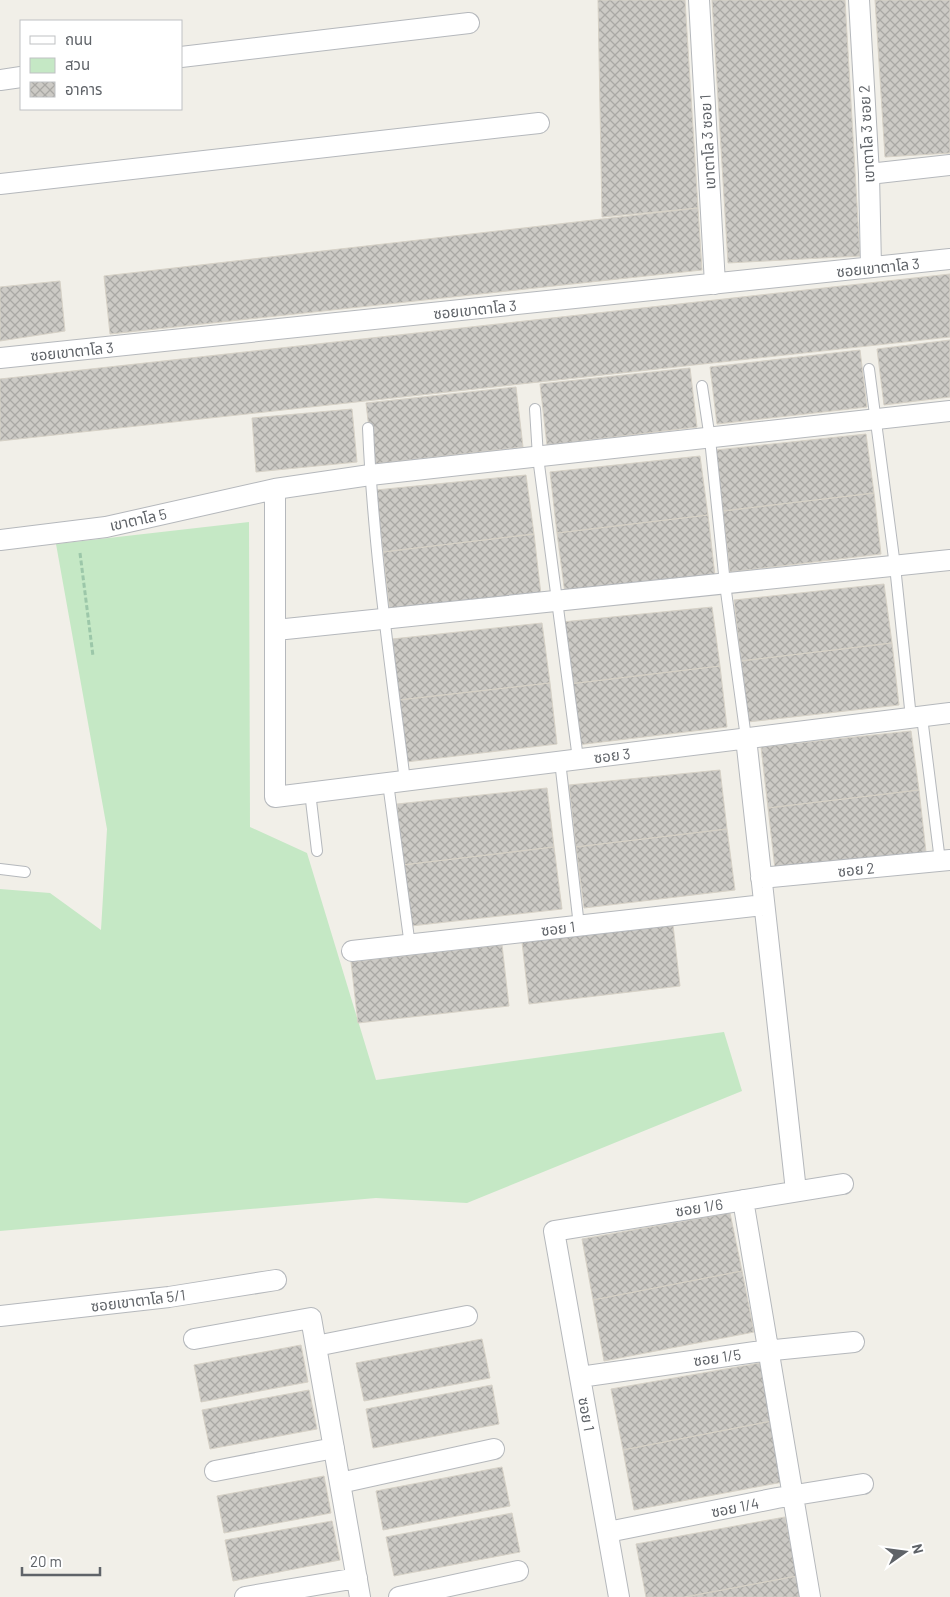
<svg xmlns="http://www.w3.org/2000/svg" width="950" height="1597" viewBox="0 0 950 1597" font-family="Barlow,'Noto Sans Thai',sans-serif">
	<defs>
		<pattern id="building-cross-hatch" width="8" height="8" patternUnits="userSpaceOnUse" patternTransform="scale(1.25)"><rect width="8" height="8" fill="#cccac5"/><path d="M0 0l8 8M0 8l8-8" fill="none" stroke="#a9a8a4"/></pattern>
	</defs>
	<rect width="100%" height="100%" fill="#f1efe8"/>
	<!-- green -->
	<path fill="#c5e8c5" d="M249 522 250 827 307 853 376 1080 724 1032 742 1091 467 1203 376 1198 0 1231V889L50 893 101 930 107 829 56 544Z"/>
	<!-- building -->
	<path fill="url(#building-cross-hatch)" stroke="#d6d1c6" d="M598 0H685L698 208 602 217Z
		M712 0H845L860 256 728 263Z
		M875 0H950V153L885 157Z
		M698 208 702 270 110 334 104 276Z
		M950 274V337L0 441V379Z
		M60 281 65 331 0 341V287Z
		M950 340V397L884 405 877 349Z
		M860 350 867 407 717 424 710 367Z
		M690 368 697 427 547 445 540 384Z
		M516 387 523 447 373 464 366 403Z
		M352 409 357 462 256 472 252 418Z
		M866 434 874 493 723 511 716 450Z
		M700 456 708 515 557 533 550 472Z
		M526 475 534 534 383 552 376 490Z
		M874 493 881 554 730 572 723 511Z
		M708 515 715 576 565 594 557 533Z
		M534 534 541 595 390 613 383 552Z
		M884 584 892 643 741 661 734 600Z
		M712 607 720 666 569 684 562 622Z
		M542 623 550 683 399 700 392 639Z
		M892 643 899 705 748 722 741 661Z
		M720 666 727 727 577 745 569 684Z
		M550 683 557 744 406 762 399 700Z
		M911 731 919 790 768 808 761 747Z
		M720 770 727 829 576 847 569 785Z
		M547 788 554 847 403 865 397 804Z
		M919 790 926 852 775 869 768 808Z
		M727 829 735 890 584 908 576 847Z
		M554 847 562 909 411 926 403 865Z
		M673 925 680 986 529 1004 522 942Z
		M502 945 509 1006 358 1023 351 962Z
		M730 1213 742 1271 593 1300 582 1239Z
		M742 1271 754 1332 604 1361 593 1300Z
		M482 1339 490 1378 364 1401 356 1363Z
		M301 1345 308 1382 201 1402 194 1365Z
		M760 1363 772 1421 623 1450 611 1389Z
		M492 1385 499 1424 373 1448 366 1409Z
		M309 1390 317 1429 210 1449 202 1410Z
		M772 1421 783 1482 634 1510 623 1450Z
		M502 1467 510 1506 383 1530 376 1491Z
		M324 1476 331 1513 224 1533 217 1496Z
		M512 1513 520 1552 394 1576 386 1537Z
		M785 1517 797 1576 685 1597H646L636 1544Z
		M332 1521 340 1560 233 1581 225 1540Z
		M797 1576 801 1597H685Z"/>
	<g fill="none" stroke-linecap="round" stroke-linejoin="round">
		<!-- lane casing -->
		<g stroke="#b5b8bc" stroke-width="12">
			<path id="lane" d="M869 369 895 566 911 718
				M702 386 710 439 725 584 746 738
				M535 409 538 457 578 759
				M368 428C373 546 390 663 405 781
				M922 717 940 861
				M560 761 579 926
				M388 783 410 946
				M310 792 317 851
				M0 869 25 872"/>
		</g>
		<!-- street casing -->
		<g stroke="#b5b8bc" stroke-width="22">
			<path id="street" d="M699 0 715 284
				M859 0 869 174 871 267
				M181 57 469 23
				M0 80 21 77
				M869 174 950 165
				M0 184 539 123
				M0 358 950 259
				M275 489V797L950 713
				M0 540 106 527 275 489 370 475 950 411
				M276 630 950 560
				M746 738 796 1191
				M761 878 950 860
				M352 951 764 905
				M743 1200 810 1597
				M0 1316 169 1297 276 1280
				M194 1339 311 1318 360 1597
				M316 1346 467 1316
				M580 1377 755 1352 854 1342
				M215 1471 334 1448
				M340 1483 494 1449
				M608 1532 777 1498 863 1484
				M245 1597 357 1578
				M399 1597 518 1571
				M619 1597 554 1231 843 1184"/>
		</g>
		<!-- path -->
		<path stroke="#9cc7a9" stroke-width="3" stroke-dasharray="5 2.5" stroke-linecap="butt" d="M80 553 93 656"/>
		<!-- lane -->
		<use href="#lane" stroke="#fff" stroke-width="10"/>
		<!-- street -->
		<use href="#street" stroke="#fff" stroke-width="20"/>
	</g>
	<g text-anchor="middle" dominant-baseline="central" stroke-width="4.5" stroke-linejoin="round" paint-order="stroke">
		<!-- street labels -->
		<g font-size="15" fill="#5f6368" stroke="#fff">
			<text transform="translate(866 134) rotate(-93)">เขาตาโล 3 ซอย 2</text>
			<text transform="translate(707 142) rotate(-93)">เขาตาโล 3 ซอย 1</text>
			<text transform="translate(878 267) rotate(-6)">ซอยเขาตาโล 3</text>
			<text transform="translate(475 309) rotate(-6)">ซอยเขาตาโล 3</text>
			<text transform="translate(72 351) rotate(-6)">ซอยเขาตาโล 3</text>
			<text transform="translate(138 519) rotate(-12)">เขาตาโล 5</text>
			<text transform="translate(612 755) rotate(-7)">ซอย 3</text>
			<text transform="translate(856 869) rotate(-6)">ซอย 2</text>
			<text transform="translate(558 928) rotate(-7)">ซอย 1</text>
			<text transform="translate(699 1207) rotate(-9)">ซอย 1/6</text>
			<text transform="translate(138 1300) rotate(-7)">ซอยเขาตาโล 5/1</text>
			<text transform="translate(717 1357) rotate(-8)">ซอย 1/5</text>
			<text transform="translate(587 1414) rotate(80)">ซอย 1</text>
			<text transform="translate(735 1507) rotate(-11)">ซอย 1/4</text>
		</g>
	</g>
	<!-- legend -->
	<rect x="20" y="20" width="162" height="90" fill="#ffffff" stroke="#bfc1c3"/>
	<rect x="30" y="36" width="25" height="8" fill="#ffffff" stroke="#bfc1c3"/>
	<text x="65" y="45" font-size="15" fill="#5f6368">ถนน</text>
	<rect x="30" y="58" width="25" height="15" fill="#c5e8c5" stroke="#bfc1c3"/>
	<text x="65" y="70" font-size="15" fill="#5f6368">สวน</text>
	<rect x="30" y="82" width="25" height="15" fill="url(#building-cross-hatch)" stroke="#bfc1c3"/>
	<text x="65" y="95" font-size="15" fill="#5f6368">อาคาร</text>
	<!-- north arrow -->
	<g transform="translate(905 1552) rotate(76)" stroke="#ffffff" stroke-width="4" paint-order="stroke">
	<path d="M0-4L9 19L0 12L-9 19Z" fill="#5f6368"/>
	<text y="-8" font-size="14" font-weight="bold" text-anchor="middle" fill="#5f6368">N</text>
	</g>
	<!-- scale -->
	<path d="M22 1567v8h78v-8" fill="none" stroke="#5f6368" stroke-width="2.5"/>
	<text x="30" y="1567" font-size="15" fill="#5f6368" stroke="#ffffff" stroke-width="4" paint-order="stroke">20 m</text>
</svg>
